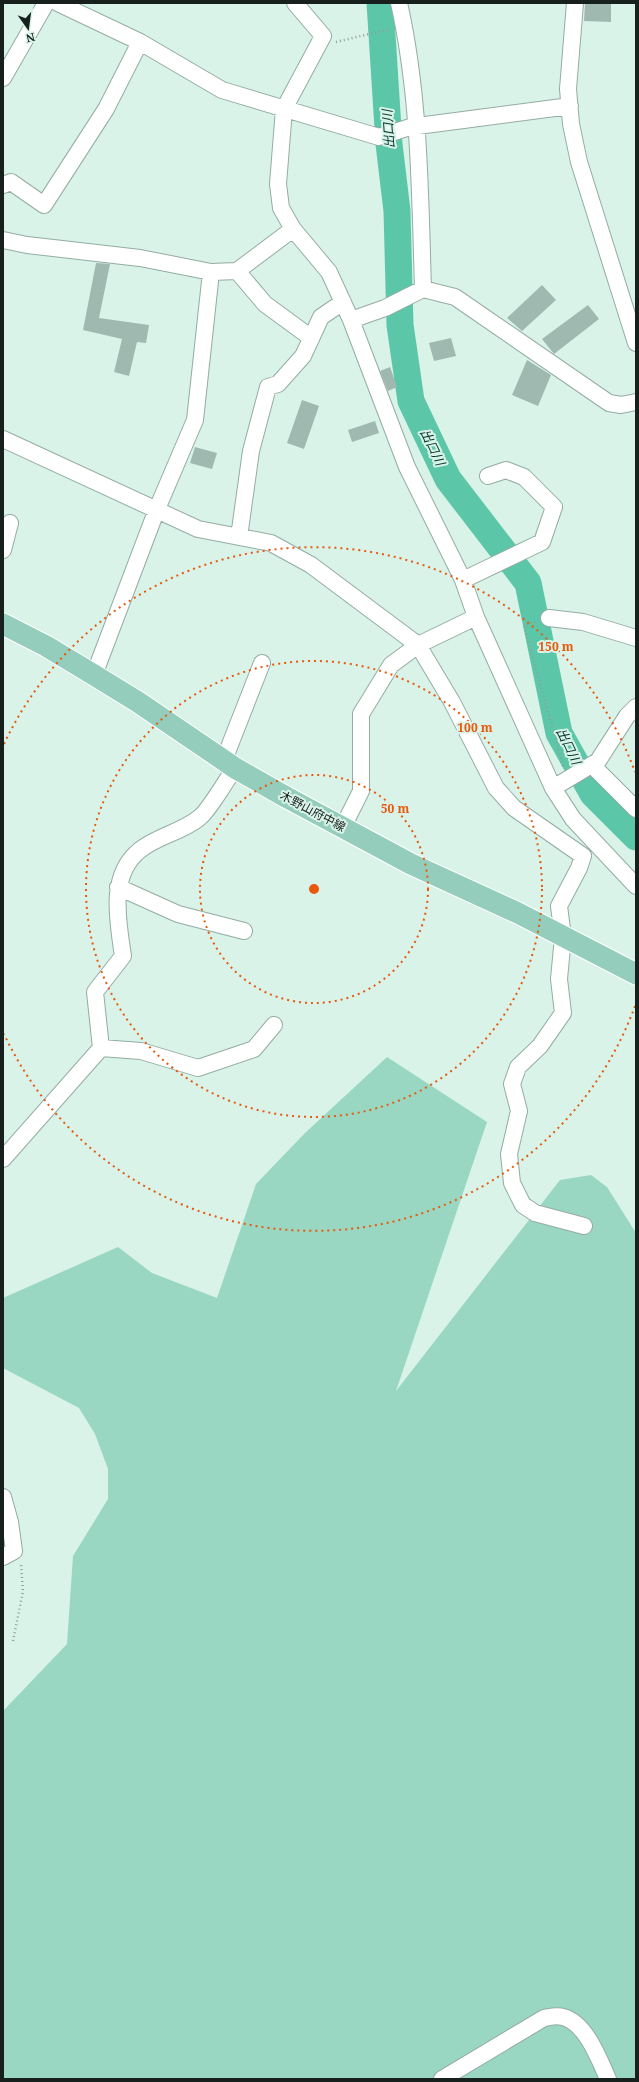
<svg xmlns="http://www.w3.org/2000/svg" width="639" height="2082" viewBox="0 0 639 2082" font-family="'Noto Serif','Noto Sans JP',serif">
	<rect width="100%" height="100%" fill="#d9f3e9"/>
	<!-- green -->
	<path fill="#9ad7c3" d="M387 1057 487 1122 396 1391 560 1180 591 1175 607 1187 636 1233V2079H3V1711L67 1644 73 1556 108 1499V1469L95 1434 79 1408 3 1368V1298L118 1247 152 1273 217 1298 256 1184 305 1133Z"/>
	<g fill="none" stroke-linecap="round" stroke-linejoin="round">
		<!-- river -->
		<path stroke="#5cc7a8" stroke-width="27" d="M380 3 389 144 397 211 400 325 411 401 448 479 528 583 559 733 593 794 636 837"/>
	</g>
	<!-- building -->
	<path fill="#a0b9b0" d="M585 3H611V22L584 21Z
		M96 263 110 264 99 318 149 325 146 343 137 342 129 376 114 372 122 339 83 330Z
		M542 285 556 300 522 331 507 318Z
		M588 305 599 319 554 354 542 339Z
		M451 338 456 356 434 361 429 343Z
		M527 360 551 375 538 406 512 395Z
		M390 367 397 387 388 391 380 371Z
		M302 400 319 406 304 449 287 443Z
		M375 421 379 433 352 442 348 430Z
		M195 447 217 453 212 469 190 463Z"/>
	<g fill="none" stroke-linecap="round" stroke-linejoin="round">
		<!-- minor casing -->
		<g stroke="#94aca3" stroke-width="18">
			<path id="minor" d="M58 3 140 42 222 90 379 137 410 127 570 106
				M295 3 323 36 284 109 278 184 281 208 293 229 329 272 351 320 407 467 463 580 476 617 553 788 573 819 636 886
				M399 3C420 96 420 194 423 289
				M575 3 568 89 571 124 579 162 636 343
				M3 78 46 3
				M3 185 11 182 44 205 106 109 140 42
				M3 240 27 245 140 258 211 272 237 271 293 229
				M237 271 265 304 310 337
				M351 320 385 308 423 289 455 297 609 403 621 405 636 402
				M3 439 198 529 271 543 311 565 418 645 452 702 496 788 514 808 583 856 579 868 559 906 563 937 559 979 563 1013 540 1046 518 1067 512 1084 519 1111 509 1154 512 1183 523 1205 535 1213 584 1226
				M239 537 251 451 268 387 278 384 303 356 321 317 343 302
				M3 550 10 523
				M463 580 542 542 554 507 524 477 506 470 488 476
				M549 618 583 622 636 638
				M94 675 157 509 195 420 211 272
				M224 760 262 663
				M592 765 636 809
				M553 788 598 761 627 716 636 707
				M343 827 361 791V714L391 665 418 645 476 617
				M118 887 178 914 244 931
				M101 1048 141 1051 198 1068 254 1049 274 1025
				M3 1159 101 1048 95 992 123 956C118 922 108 875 140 850 157 836 182 832 199 818 208 812 227 779 235 768
				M3 1497 10 1522 14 1551 3 1557
				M442 2079 544 2018C550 2017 556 2015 563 2017 586 2023 599 2059 608 2079"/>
		</g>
		<!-- major casing -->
		<g stroke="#fff" stroke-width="23">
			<path id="major" d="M3 624 46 646 94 675 138 702 235 768 286 797 411 864 518 913 636 974"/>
		</g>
		<!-- path -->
		<path stroke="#8ca098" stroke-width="2.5" stroke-dasharray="1 3" stroke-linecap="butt" d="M336 42 390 29
			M535 622 524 626 563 766
			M13 1641 23 1591 21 1564"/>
		<!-- minor -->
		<use href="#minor" stroke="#fff" stroke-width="16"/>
		<!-- major -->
		<use href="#major" stroke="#95cdbd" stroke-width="21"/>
	</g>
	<!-- distance rings -->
	<g fill="none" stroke="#e8590c" stroke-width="2" stroke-dasharray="2 4">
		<circle cx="314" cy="889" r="114"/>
		<circle cx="314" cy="889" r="228"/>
		<path d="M635 1006A342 342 0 0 1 4 1034M4 744A342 342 0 0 1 635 772"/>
	</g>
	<g text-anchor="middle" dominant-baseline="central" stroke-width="4" stroke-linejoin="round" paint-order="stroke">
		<!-- street labels -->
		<g font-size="12" fill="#17201d" stroke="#d9f3e9">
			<text transform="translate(313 811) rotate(28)">木野山府中線</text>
		</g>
		<!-- water labels -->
		<g font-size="13" font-style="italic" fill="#023529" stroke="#d9f3e9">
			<text transform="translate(388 129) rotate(-94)">出口川</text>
			<text transform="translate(433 447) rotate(64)">出口川</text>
			<text transform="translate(569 746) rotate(64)">出口川</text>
		</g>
	</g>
	<circle cx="314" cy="889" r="6" fill="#e8590c" stroke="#d9f3e9" stroke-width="2"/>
	<g font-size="12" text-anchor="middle" font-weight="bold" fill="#e8590c" stroke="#d9f3e9" stroke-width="4" stroke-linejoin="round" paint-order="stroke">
		<text x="556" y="651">150 m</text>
		<text x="475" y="732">100 m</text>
		<text x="395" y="813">50 m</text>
	</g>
	<!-- border -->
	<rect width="639" height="2082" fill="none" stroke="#17201d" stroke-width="8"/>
	<!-- north arrow -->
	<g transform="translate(28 28) rotate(166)" stroke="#d9f3e9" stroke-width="3" paint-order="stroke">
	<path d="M0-3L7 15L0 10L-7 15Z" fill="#17201d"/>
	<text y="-6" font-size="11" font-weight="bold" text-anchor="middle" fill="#17201d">N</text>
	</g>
</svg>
